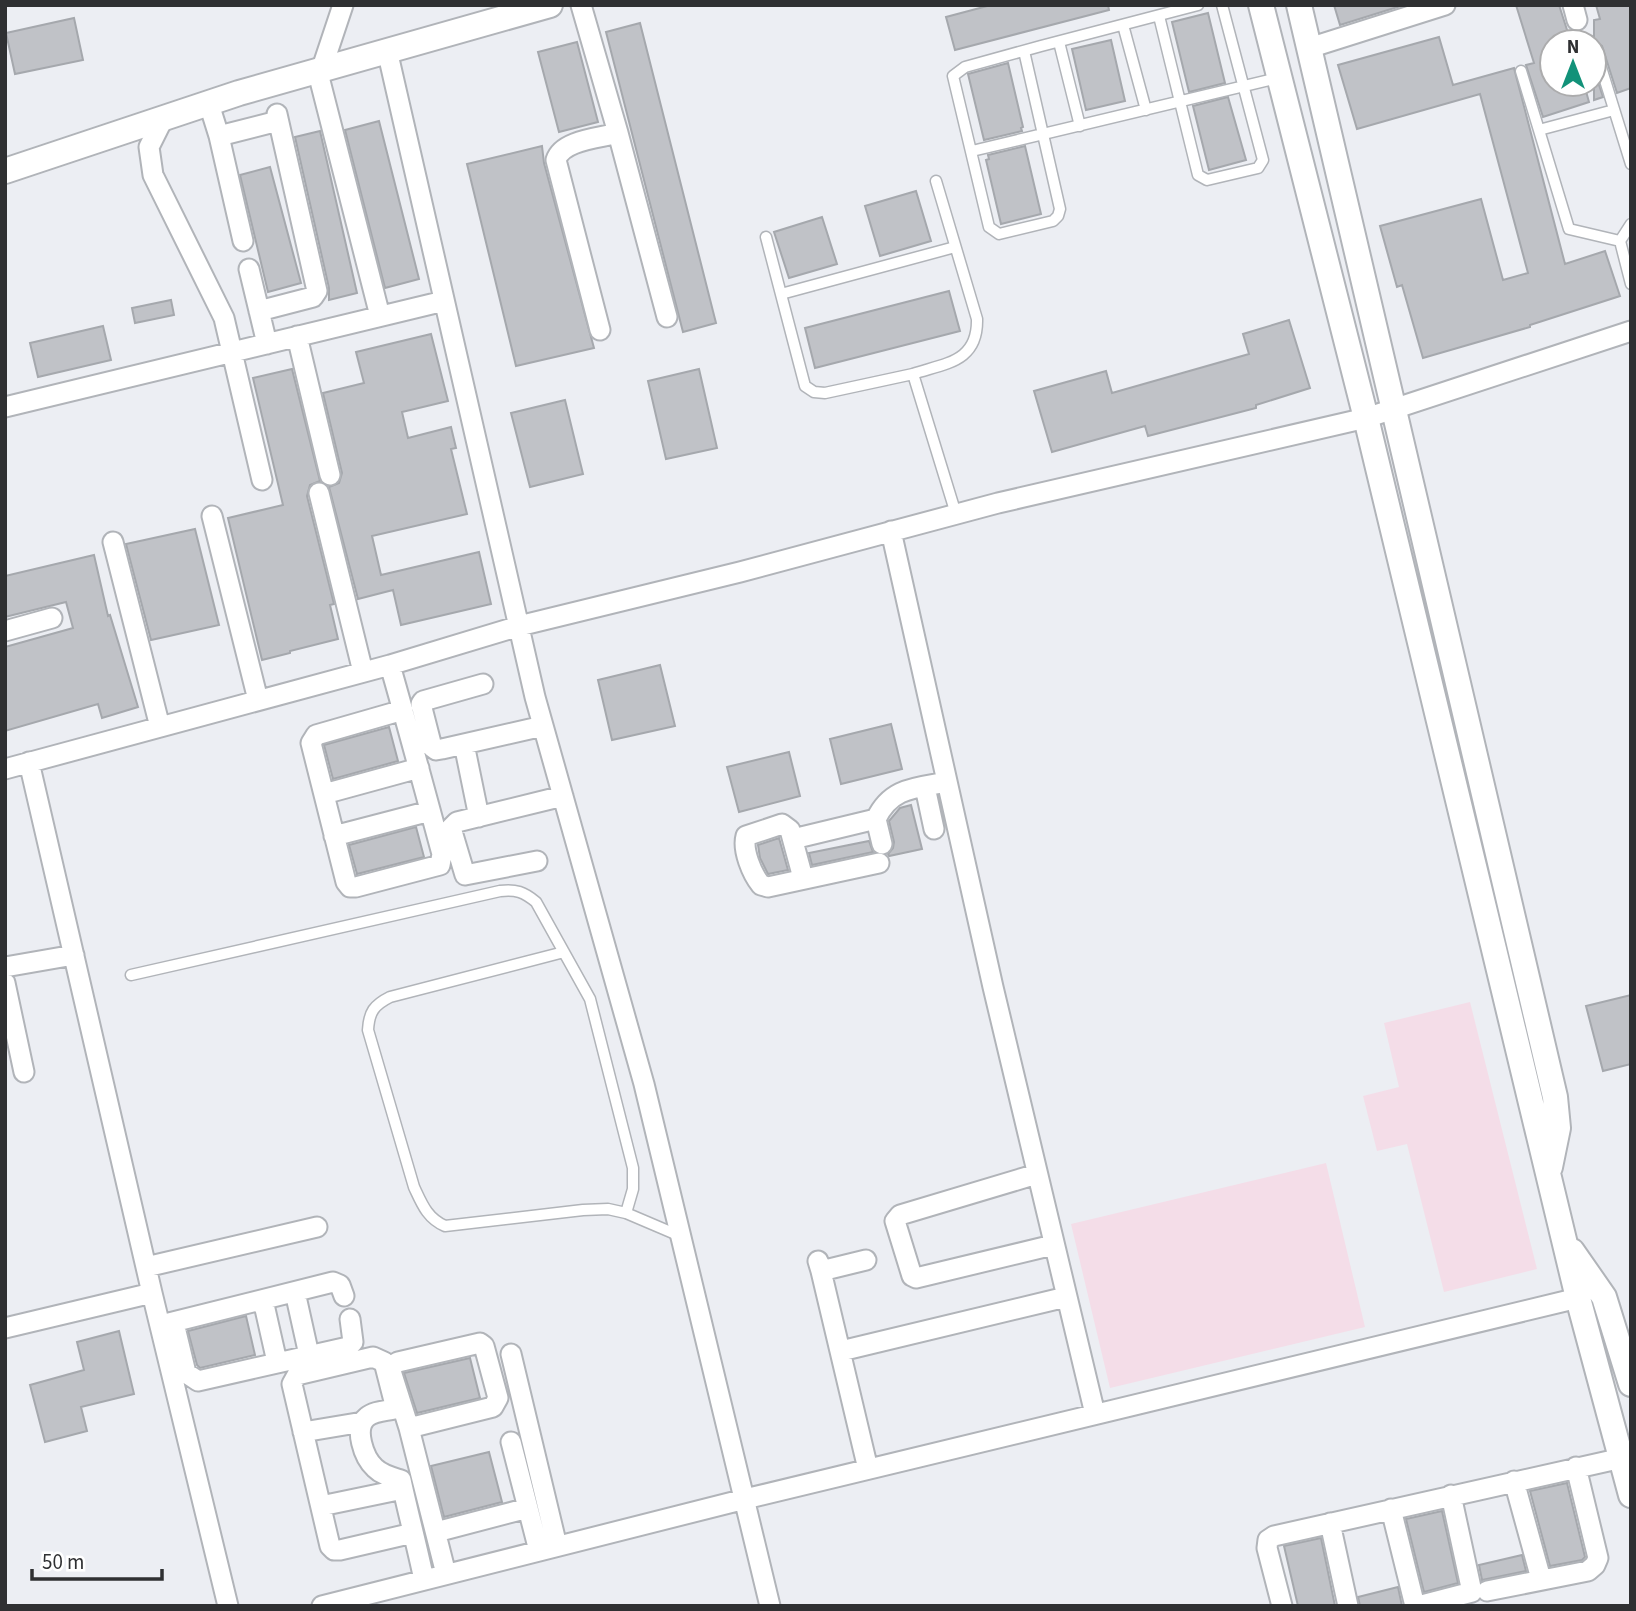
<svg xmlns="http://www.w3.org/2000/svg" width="1636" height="1611" viewBox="0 0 1636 1611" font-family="'Source Sans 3',sans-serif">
	<rect width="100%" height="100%" fill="#eceef3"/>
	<!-- commercial -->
	<path fill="#f4dde8" d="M1470 1002 1537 1269 1444 1292 1407 1144 1377 1151 1363 1096 1399 1087 1384 1023Z
		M1326 1163 1365 1327 1110 1388 1071 1224Z"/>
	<!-- building -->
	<path fill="#c0c2c7" stroke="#a5a8ad" stroke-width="2" d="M991 5H1108L1109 10 955 50 946 17Z
		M1334 5H1404L1340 25Z
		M1516 5H1559L1568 33 1552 38V84H1584L1589 102 1543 117 1526 65 1534 63Z
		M1596 5H1631V88L1617 93 1602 46 1594 41V20L1600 19Z
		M1208 13 1225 83 1189 92 1172 22Z
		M74 18 83 60 15 74 6 33Z
		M640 23 716 323 683 332 606 32Z
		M1439 37 1453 85 1514 68 1565 264 1605 251 1620 296 1530 325V327L1423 358 1402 285 1397 287 1380 226 1481 199 1503 280 1528 273 1480 94 1357 129 1338 65Z
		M1111 40 1125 101 1086 110 1072 49Z
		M577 42 598 122 559 132 538 52Z
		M1008 63 1023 127 1021 128 1022 131 984 140 968 74Z
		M1594 70 1603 97 1594 100Z
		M1228 97 1246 160 1209 170 1193 106Z
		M379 121 419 279 385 288 345 130Z
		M320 131 357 293 329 300V288L295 137Z
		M542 146 544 163 594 348 516 366 467 164Z
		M1025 146 1041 214 1001 224 986 160 989 159 988 155Z
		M270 167 301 283 268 292 240 175Z
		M916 191 931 241 880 256 865 206Z
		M822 217 837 264 789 278 774 232Z
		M949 291 960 331 815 368 805 328Z
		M171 300 174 315 135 323 132 308Z
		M1289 320 1310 388 1256 405V408L1148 436 1145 426 1052 452 1034 391 1106 371 1112 393 1249 354 1243 334Z
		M103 326 111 360 38 377 30 343Z
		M431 334 448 401 402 412 408 438 451 427 456 448 451 449 467 514 372 536 381 575 479 552 491 604 401 625 393 590 358 599 329 487 339 483 342 473 323 393 364 383 356 352Z
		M292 369 320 481 310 485 307 496 334 604 330 605 338 639 290 651V653L262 660 228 518 283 505 253 378Z
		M699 369 717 448 666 459 648 381Z
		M565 400 583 474 530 487 511 413Z
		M195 529 219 625 151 640 126 544Z
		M94 555 108 616 110 615 138 707 102 718 98 704 5 731V647L73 628 66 602 5 617V576Z
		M660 665 675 726 612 740 598 680Z
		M891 724 902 769 841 784 830 739Z
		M389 727 398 761 333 779 324 745Z
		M789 752 800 796 739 812 727 767Z
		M911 805 922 849 889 856 888 854 893 848 894 842 889 821 900 808Z
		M416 827 424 857 357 874 349 845Z
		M779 838 788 870 768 874 760 858 758 845Z
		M869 841 873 852 812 865 809 853Z
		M1631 995V1064L1603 1071 1586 1006Z
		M246 1316 255 1355 200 1368 197 1365 188 1331Z
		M119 1331 134 1394 81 1407 87 1431 45 1442 30 1385 84 1370 77 1342Z
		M470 1358 480 1398 417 1413 404 1373Z
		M489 1452 502 1502 444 1517 431 1466Z
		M1567 1483 1585 1557 1582 1560 1550 1566 1530 1491Z
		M1442 1511 1458 1583 1424 1592 1406 1519Z
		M1321 1538 1335 1606H1298L1284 1546Z
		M1522 1555 1526 1571 1482 1580 1479 1565Z
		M1398 1587 1402 1606H1360L1358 1597Z"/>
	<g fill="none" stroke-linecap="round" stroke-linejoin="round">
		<!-- service casing -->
		<g stroke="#b1b4b9" stroke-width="13">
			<path id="service" d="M1159 16 1198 175 1207 180 1258 168 1263 160 1222 5
				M1123 25 1146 110
				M1059 42 1080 126
				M1595 48 1631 164
				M1024 51 1060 209 1058 216 1053 221 999 234 989 227 953 76 965 67 1041 46 1198 5
				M1521 71 1569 229 1620 241 1631 284
				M1539 130 1614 110
				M972 151 1278 78
				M766 237 805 386 814 392 825 393 913 374 956 514
				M1620 241 1631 224
				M781 294 955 247
				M913 374C946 363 978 362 977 319L936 181
				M564 952 390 997C374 1005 369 1012 368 1030L414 1187C422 1204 427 1218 445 1226L583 1210 608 1209 626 1213 680 1236
				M131 975 500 891C516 889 524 892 536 902L590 999 633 1168V1189L626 1213"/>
		</g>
		<!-- minor casing -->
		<g stroke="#b1b4b9" stroke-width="23">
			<path id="minor" d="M581 5 618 133 667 317
				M1573 5 1577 20
				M1309 48 1445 5
				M387 50 535 697 644 1084 770 1606
				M322 68 343 5
				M317 69 380 316
				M209 104 219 136 243 241
				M162 121 149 147 153 175 224 318 262 480
				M219 136 278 121
				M249 269 267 344
				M259 311 313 297 317 291 277 114
				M600 330 556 160C562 140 600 138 618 133
				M297 336 330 475
				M5 407 444 301
				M319 493 363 672
				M212 516 258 700
				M891 531 993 987 1095 1414
				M113 542 160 727
				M5 631 52 618
				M390 665C408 728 425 791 442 854L440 865 356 887H350L346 882 311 743 316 735 403 710
				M483 684 423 701 421 704 432 747 436 750 442 749 543 726
				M464 744 479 817
				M29 762 152 1293 228 1606
				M5 769 390 665 519 626 740 572 998 503 1366 418 1631 331
				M925 787 934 829
				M324 794 419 768
				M876 819 882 844
				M334 836 430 811
				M793 839 876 819C891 787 916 788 947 782
				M537 861 465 875 451 828 457 822 563 796
				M803 878 790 830 782 824 746 836C742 850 752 874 761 885L768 887 879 863
				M5 967 74 955
				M5 983 24 1072
				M1037 1174 900 1215 895 1221 912 1276 916 1278 1053 1245
				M818 1261 821 1271 866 1260
				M146 1267 317 1227
				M821 1271 868 1469
				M295 1292 309 1355
				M263 1300 277 1362
				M174 1323 186 1373 198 1381 348 1347 353 1342 350 1319
				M161 1325 333 1282 340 1285 344 1296
				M5 1328 152 1293
				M841 1351 1066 1297
				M511 1354 557 1546
				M409 1428 493 1407 498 1398 484 1346 480 1343 398 1362 393 1365 391 1371 409 1428 446 1574
				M303 1432 363 1422
				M511 1442 539 1551
				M1514 1481 1541 1579
				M321 1506 403 1489
				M1391 1509 1415 1606
				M1330 1523 1348 1606
				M436 1532 528 1508
				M413 1533 340 1550H334L330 1546 292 1384 297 1375 373 1357 384 1362 395 1405 394 1409C386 1411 374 1411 367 1417 353 1428 364 1458 375 1468 382 1475 391 1477 401 1480 408 1513 417 1546 424 1580
				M1487 1591 1588 1571 1595 1565 1598 1558 1576 1467
				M322 1606 745 1499 1578 1298
				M1282 1606 1267 1548 1268 1540 1274 1536 1622 1458
				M1418 1606 1472 1592 1451 1495"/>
		</g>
		<!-- tertiary casing -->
		<g stroke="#b1b4b9" stroke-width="28">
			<path id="tertiary" d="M1261 5 1366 418 1578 1298 1631 1495
				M1299 5 1555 1097 1558 1128 1550 1167
				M5 171 239 93 550 5
				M1572 1251 1604 1297 1631 1384"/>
		</g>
		<!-- service -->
		<use href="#service" stroke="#fff" stroke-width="10"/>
		<!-- minor -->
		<use href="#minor" stroke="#fff" stroke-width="19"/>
		<!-- tertiary -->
		<use href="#tertiary" stroke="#fff" stroke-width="24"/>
	</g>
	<!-- border -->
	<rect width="1636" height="1611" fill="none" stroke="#2f3032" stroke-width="14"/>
	<!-- north arrow -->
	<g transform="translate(1573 63)"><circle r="33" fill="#ffffff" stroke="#acacad" stroke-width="2"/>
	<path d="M0-5L12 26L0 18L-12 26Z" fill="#129279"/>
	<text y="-10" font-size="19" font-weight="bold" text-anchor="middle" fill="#2f3032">N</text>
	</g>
	<!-- scale -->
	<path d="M32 1569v10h130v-10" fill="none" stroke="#2f3032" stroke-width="3.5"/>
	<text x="42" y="1569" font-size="21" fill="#2f3032" stroke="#ffffff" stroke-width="5" paint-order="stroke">50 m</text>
</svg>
